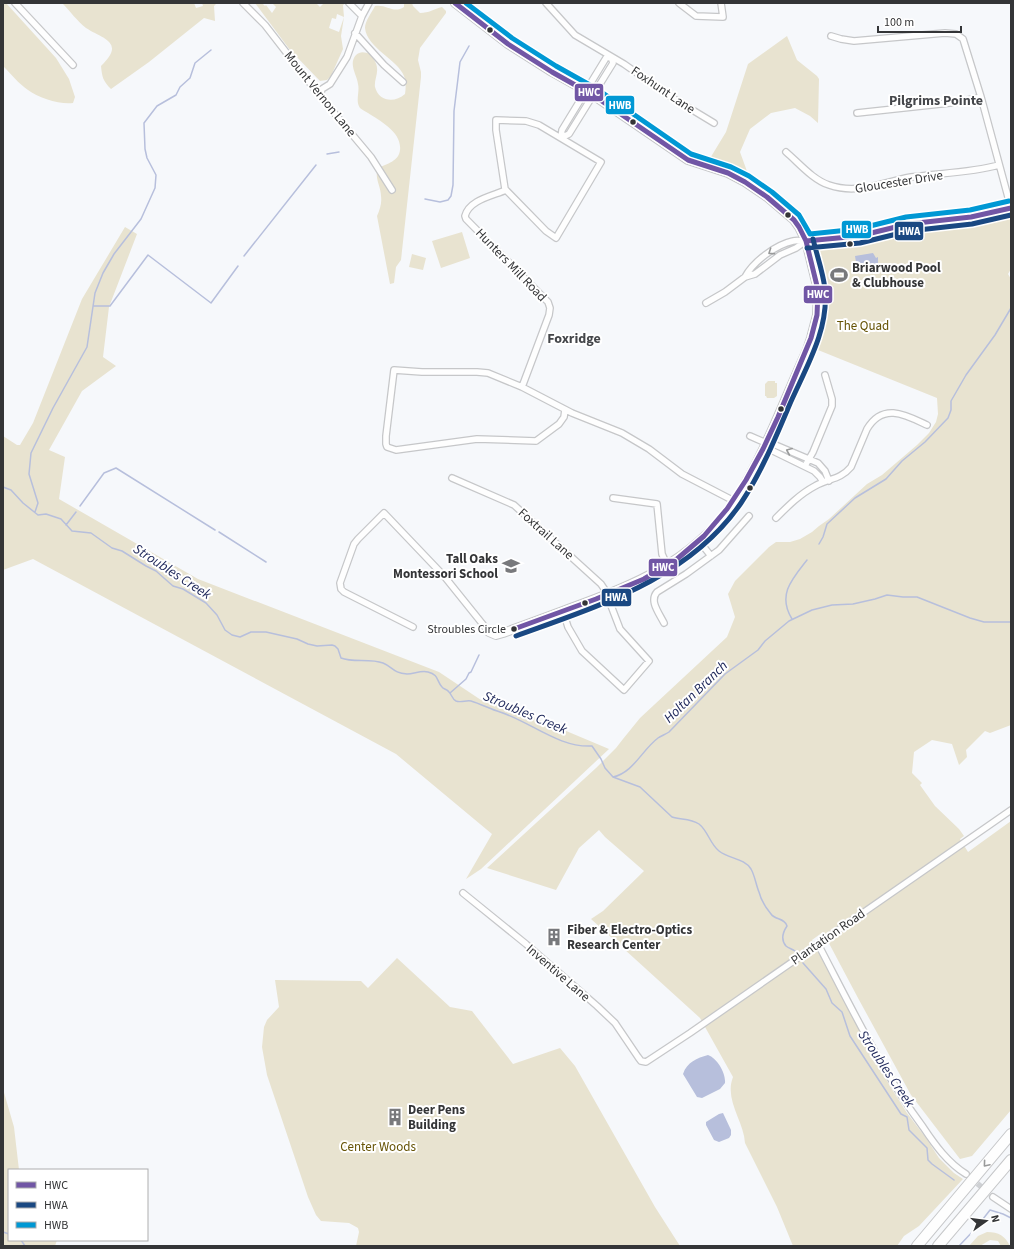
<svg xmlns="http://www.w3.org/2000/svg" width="1014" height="1249" viewBox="0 0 1014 1249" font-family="'Source Sans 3',sans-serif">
	<rect width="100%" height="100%" fill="#f6f8fb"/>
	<!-- green -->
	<path fill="#e8e3d0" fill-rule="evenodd" d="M3 3H6L56 58 69 79 75 97 73 103C61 105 38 98 28 90 19 84 11 74 3 66Z
		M62 3H194L196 8 203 6 202 3H217L214 6 215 21 204 18 149 62 111 89C103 81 102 77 101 66 126 42 103 39 86 28 77 21 70 11 62 3Z
		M255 3H262L265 6 266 5 272 13 276 7 272 3H316L320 7 324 3H346L343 5 344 17 341 36 343 49 331 76 327 80 320 81 290 50ZM337 14 344 17 339 32 329 28 332 18 336 19Z
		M404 3H412L413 6 420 13C429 13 434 9 442 7L446 11V13L420 48 418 60 421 72V77L401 260 396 267 394 283 390 284 377 216C380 209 382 203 381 196 381 186 374 178 378 168 387 164 399 161 400 150 402 132 380 121 368 113 365 111 362 110 360 108 355 101 360 92 358 84 357 75 348 64 356 55 360 51 365 52 370 54 373 58 377 63 377 68 378 74 374 81 375 87 379 102 395 103 405 94 406 88 406 81 404 76 398 60 367 48 365 28 365 21 372 12 375 6 387 4 393 14 404 7Z
		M787 36 797 60 817 76 819 79 818 123 810 116 795 108 771 113 750 129 740 152 748 174 709 160 726 132 748 64Z
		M1011 213V269L1008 274 1011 279V725L990 733 985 731 966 750 967 757 959 765 952 744 932 740 914 752 912 773 922 783 920 785 935 806 959 829 964 836 960 839 968 852 1011 821V1110L972 1156 960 1159 911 1095 858 998 823 932 812 940 857 1026 890 1086 907 1113 926 1138 939 1158 954 1173 963 1179 919 1226 904 1236 897 1246H793L777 1207 745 1143C744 1121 724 1100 733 1077L700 1018 591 919 603 911 644 871 605 837 599 830 579 848 556 890 487 868 596 768 616 748 623 739 640 718 727 637 735 617 728 594 735 581 769 547 776 542H790L800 539 812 532 819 526 829 519 867 484 882 475 917 445 929 433 936 422 938 414 937 398 818 350 826 310 827 291 816 253 817 249 819 246 859 242 909 229 974 222Z
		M125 227 137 234 109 307 103 357 116 366 82 391 49 450 65 457 59 499 198 579 439 672 481 700 490 699 609 749 481 869 466 879 492 834 396 754 33 559 3 570V436L17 445H20L33 423 82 299Z
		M462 232 470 258 441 268 432 241Z
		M412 254 426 258 423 270 409 267Z
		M768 381H775V383H777V396L774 398H767L766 396H765V384Z
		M397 958 450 1007 472 1011 513 1064 560 1048 575 1066 655 1207 680 1246H356L359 1232 358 1228 349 1223 321 1221 316 1215 308 1197 267 1075 262 1047 264 1027 267 1020 279 1007 275 980 361 981 368 988Z
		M3 1089 14 1127 19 1170H9V1240H57L55 1246H3Z
		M987 1232C999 1232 1005 1236 1010 1246H1001L998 1241 990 1240 980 1246H969L978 1236Z"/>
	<!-- water -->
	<path fill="#b7bfdc" d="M873 253 876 258 878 257V263C874 268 873 266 867 265 863 264 860 267 857 268L855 256Z
		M708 1055C717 1058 726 1073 725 1083L720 1089 702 1098 697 1097 683 1074C687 1062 697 1058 708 1055Z
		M723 1113 731 1130V1135L729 1138 719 1142 714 1140 706 1125V1122L719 1114Z"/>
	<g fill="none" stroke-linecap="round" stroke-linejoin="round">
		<!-- stream -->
		<path stroke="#b7bfdc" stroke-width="1.5" d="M327 154 339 152
			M425 199 440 202 448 200 451 196 453 185 454 111 460 62 469 46
			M244 256 316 165
			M94 306H110L148 255 211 303 238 266
			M3 487 11 490 23 503 38 515 46 514 61 519 72 531 91 533 112 548 122 551 146 566 156 571 173 586 183 589 206 603 217 615 225 630 232 635 240 637 251 632H266L297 639 308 644 317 646 332 645 335 646 338 649 341 658C353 663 370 658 383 663 393 667 393 673 407 674 414 674 421 670 428 672 439 675 436 680 442 687 443 689 447 689 449 692 452 695 452 699 456 701 461 703 466 700 471 701 481 704 490 709 500 712 531 722 559 748 592 746L601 759 605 768 613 777 640 787 672 817C680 820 690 818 699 824 708 831 710 844 719 851 729 859 744 858 751 869 755 876 756 885 759 892 761 900 766 908 771 914 775 920 785 918 787 926 783 932 780 939 786 946 788 948 792 949 795 951
			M80 506 104 473 116 468 215 530
			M35 512 38 503 29 474 31 453 53 408 87 347 95 293 103 273 114 254 141 219 155 188 156 175 147 158 145 149 144 123 157 106 176 95 180 87 190 78 195 63 211 50
			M66 525 76 512
			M219 532 266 562
			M819 544 823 537 827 524 855 498 886 479 902 461 925 442 948 418 951 410V401L966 375 995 335 1011 308
			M792 619C777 595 792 579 807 560
			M450 693 466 679 469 673 471 672 479 655
			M613 777C633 773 642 750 658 738 661 736 666 734 669 732L725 674 758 650 765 641 789 621 812 610 832 605 853 604 875 599 887 595 903 597H917L970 618 984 622H1011
			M803 963 826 989 832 1003 842 1012 850 1036 901 1114 907 1117 909 1130 927 1148 928 1160 932 1164 954 1180
			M3 1232 9 1234
			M21 1240 25 1246
			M959 1246 976 1228 990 1210 1003 1214 1011 1218"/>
		<!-- street-tunnel -->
		<path stroke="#cfd1d4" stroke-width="5.5" stroke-dasharray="5.5 3" stroke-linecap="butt" d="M971 1178 993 1197"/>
		<!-- street casing -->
		<g stroke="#c6c7c9" stroke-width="8">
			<path id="street" d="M15 3 73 65
				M243 3 265 25 320 96 371 157 392 190
				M349 3 362 16
				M546 3 575 35 624 64 671 97 714 123
				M679 3 696 16 723 17 721 3
				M355 33 384 65 403 82
				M831 36 841 39 854 41 945 33 956 34 963 39 981 97 1011 208
				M611 57 613 63 569 134 561 138 562 130 606 58Z
				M320 96 322 89 330 84 347 57 362 16 369 3
				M857 113 959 102 981 97
				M496 120 526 121 539 125 601 162 556 238 546 231 505 189 496 130Z
				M786 152C799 163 813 180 829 185 858 195 883 182 911 177 940 173 970 173 999 165
				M506 190C492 196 469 200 465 216L466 219 548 302 550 308 549 315 522 387
				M745 277C753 262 775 245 793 241 797 240 801 241 806 241
				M706 303 725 292 745 277 755 274 780 255 796 248 806 241
				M565 410 564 417 559 424 536 441 477 439 396 450 387 447 386 444V436L394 370 422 372H477L488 373 522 387 572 413 622 433 649 449 682 474 734 501
				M750 436 766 443 771 450 814 471 820 477 823 482
				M766 443 773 444 818 463 825 471 829 481
				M805 466 813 452 832 406V399L825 375
				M452 478 514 505 601 584 605 590 620 629 649 661 624 690 582 651 568 627 563 611
				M613 498 657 504 662 554 667 565
				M776 518C788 506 800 494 815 486 829 478 840 480 851 467L867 429C883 402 906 415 927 425
				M699 541 711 556
				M664 623C659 613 649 601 657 592L686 574 719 550 749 516
				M413 627 344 592 341 589 340 583 354 544 358 539 384 513 444 576 489 632
				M463 893 526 944 597 1006 615 1023 638 1057 641 1061 646 1062 690 1033 1011 810
				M818 944C850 1005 882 1072 923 1127 935 1145 948 1163 966 1174
				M993 1197 1011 1209"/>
		</g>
		<!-- secondary casing -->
		<g stroke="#c6c7c9" stroke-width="10">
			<path id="secondary" d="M455 3 508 44 552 72 593 95 688 160 728 173 745 182 767 197 794 220 799 227 806 241 818 290 817 315 811 338 807 350C784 400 765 454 735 500 695 561 634 585 568 609 547 617 525 625 503 633L496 635 489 632
				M806 241 859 236 908 224 971 217 1011 208"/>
		</g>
		<!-- highway casing -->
		<g stroke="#c6c7c9" stroke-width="12">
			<path id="highway" d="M917 1246 1011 1134
				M938 1246 1011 1160"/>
		</g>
		<!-- street -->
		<use href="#street" stroke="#fefefe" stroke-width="5.5"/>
		<!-- secondary -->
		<use href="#secondary" stroke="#fefefe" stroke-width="8"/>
		<!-- highway -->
		<use href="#highway" stroke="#fefefe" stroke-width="10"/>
		<!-- bus-1 casing -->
		<g stroke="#fff" stroke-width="8">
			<path id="bus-1" d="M455 3 508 44 552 72 593 95 688 160 728 173 745 182 767 197 794 220 799 227 806 241 818 290 817 315 811 338 778 417 763 449 746 480 727 509 704 536 677 559 644 579 596 599 514 629
				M806 241 859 236 908 224 971 217 1011 208"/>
		</g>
		<!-- bus-2 casing -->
		<g stroke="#fff" stroke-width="8">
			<path id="bus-2" d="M807 248 860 243 909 231 972 224 1011 215
				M516 636C598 606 689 579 741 503 761 473 775 439 789 406 805 369 829 331 825 289 823 272 817 256 813 239"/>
		</g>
		<!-- bus-3 casing -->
		<g stroke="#fff" stroke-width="8">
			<path id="bus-3" d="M466 3 512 38 556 66 597 89 691 154 731 167 749 176 772 192 799 215 810 234 858 229 906 217 970 210 1009 201"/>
		</g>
		<!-- bus-1 -->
		<use href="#bus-1" stroke="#7156a5" stroke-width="5"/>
		<!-- bus-2 -->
		<use href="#bus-2" stroke="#1a4882" stroke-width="5"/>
		<!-- bus-3 -->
		<use href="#bus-3" stroke="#0098d4" stroke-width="5"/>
	</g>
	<!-- one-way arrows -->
	<defs><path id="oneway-chevron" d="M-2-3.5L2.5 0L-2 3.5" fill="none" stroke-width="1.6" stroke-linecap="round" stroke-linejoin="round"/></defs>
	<g stroke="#999a9a">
		<use href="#oneway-chevron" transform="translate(771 252) rotate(146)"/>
		<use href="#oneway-chevron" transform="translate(789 451) rotate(-157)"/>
		<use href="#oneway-chevron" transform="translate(986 1164) rotate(130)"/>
	</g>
	<!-- icons -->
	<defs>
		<g id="stadium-bare" transform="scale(1.38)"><path d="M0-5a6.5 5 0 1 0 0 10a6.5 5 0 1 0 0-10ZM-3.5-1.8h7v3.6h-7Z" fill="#78797c" stroke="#fff" stroke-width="2.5" paint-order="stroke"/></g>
		<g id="school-bare" transform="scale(1.38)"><path d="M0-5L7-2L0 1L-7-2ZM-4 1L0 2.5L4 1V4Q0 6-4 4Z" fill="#78797c" stroke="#fff" stroke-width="2.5" paint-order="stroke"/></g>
		<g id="building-bare" transform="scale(1.38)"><path d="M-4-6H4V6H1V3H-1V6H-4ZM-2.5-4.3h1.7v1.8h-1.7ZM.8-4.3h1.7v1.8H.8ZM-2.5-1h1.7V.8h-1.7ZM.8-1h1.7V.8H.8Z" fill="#78797c" stroke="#fff" stroke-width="2.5" paint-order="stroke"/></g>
	</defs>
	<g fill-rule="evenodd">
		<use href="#stadium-bare" x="839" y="275"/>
		<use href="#school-bare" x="511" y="566"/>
		<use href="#building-bare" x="554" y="937"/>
		<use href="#building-bare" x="395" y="1117"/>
	</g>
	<!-- markers -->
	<g fill="#343537" stroke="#fff" stroke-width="1.5">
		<circle cx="490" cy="30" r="3.5"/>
		<circle cx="633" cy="122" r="3.5"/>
		<circle cx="788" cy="215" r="3.5"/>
		<circle cx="850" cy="244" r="3.5"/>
		<circle cx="781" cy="409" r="3.5"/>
		<circle cx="750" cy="488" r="3.5"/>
		<circle cx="585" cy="603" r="3.5"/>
		<circle cx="514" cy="629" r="3.5"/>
	</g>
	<g text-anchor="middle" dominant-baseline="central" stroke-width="4" stroke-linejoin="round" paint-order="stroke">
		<!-- bus labels -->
		<g font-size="12" fill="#343537" stroke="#fff" text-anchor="end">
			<text x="506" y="629">Stroubles Circle</text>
		</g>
		<!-- street labels -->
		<g font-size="13" fill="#343537" stroke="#fff">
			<text transform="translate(663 90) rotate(34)">Foxhunt Lane</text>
			<text transform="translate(320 94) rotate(51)">Mount Vernon Lane</text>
			<text transform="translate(899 182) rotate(-9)">Gloucester Drive</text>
			<text transform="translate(511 265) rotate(46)">Hunters Mill Road</text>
			<text transform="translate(546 534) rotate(42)">Foxtrail Lane</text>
			<text transform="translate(828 937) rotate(-35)">Plantation Road</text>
			<text transform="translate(558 973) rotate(41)">Inventive Lane</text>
		</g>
		<!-- poi labels -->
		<g font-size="13" font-weight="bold" fill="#343537" stroke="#fff" text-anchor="start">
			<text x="852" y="268">Briarwood Pool<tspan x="852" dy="15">&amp; Clubhouse</tspan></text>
			<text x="498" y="559" text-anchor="end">Tall Oaks<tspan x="498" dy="15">Montessori School</tspan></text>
			<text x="567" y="930">Fiber &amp; Electro-Optics<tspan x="567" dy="15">Research Center</tspan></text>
			<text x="408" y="1110">Deer Pens<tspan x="408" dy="15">Building</tspan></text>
		</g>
		<!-- park labels -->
		<g font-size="13" fill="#665305" stroke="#fff">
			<text x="863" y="326">The Quad</text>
			<text x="378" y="1147">Center Woods</text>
		</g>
		<!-- neighbourhood labels -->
		<g font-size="14" font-weight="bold" fill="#44464a" stroke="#fff">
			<text x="936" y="101">Pilgrims Pointe</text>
			<text x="574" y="339">Foxridge</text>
		</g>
		<!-- water labels -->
		<g font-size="14" font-style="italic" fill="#212a5c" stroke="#fff">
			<text transform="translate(172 572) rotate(33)">Stroubles Creek</text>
			<text transform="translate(696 692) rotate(-44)">Holtan Branch</text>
			<text transform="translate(525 713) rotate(23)">Stroubles Creek</text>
			<text transform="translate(886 1069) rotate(56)">Stroubles Creek</text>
		</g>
	</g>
	<g stroke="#fff" stroke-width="1.5">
		<rect x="574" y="83" width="30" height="19" rx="4" fill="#7156a5"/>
		<rect x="605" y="95" width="30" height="20" rx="4" fill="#0098d4"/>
		<rect x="841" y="220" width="31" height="19" rx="4" fill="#0098d4"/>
		<rect x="894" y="221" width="30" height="20" rx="4" fill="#1a4882"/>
		<rect x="803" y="285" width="30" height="19" rx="4" fill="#7156a5"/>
		<rect x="648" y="558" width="30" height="19" rx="4" fill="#7156a5"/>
		<rect x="601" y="588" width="31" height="19" rx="4" fill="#1a4882"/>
	</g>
	<g font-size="11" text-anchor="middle" font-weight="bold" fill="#fff">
		<text x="589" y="96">HWC</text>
		<text x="620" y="109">HWB</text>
		<text x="857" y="233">HWB</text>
		<text x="909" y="235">HWA</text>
		<text x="818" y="298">HWC</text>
		<text x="663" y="571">HWC</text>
		<text x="616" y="601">HWA</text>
	</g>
	<!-- border -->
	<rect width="1014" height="1249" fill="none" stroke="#343537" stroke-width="8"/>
	<!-- legend -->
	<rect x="8" y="1169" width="140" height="72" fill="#ffffff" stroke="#aeaeaf"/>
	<rect x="16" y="1182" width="20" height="6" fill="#7156a5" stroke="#aeaeaf"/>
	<text x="44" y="1189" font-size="12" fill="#343537">HWC</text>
	<rect x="16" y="1202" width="20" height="6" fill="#1a4882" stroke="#aeaeaf"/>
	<text x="44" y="1209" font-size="12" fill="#343537">HWA</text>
	<rect x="16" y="1222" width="20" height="6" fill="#0098d4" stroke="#aeaeaf"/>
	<text x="44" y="1229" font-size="12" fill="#343537">HWB</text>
	<!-- north arrow -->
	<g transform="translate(986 1221) rotate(76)" stroke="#ffffff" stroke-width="3" paint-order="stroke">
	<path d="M0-3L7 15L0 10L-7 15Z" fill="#343537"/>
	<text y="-6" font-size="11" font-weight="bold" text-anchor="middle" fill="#343537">N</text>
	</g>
	<!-- scale -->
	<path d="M878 26v6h83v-6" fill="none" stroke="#343537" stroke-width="2"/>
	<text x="884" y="26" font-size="12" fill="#343537" stroke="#ffffff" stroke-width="3" paint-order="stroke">100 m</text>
</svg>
